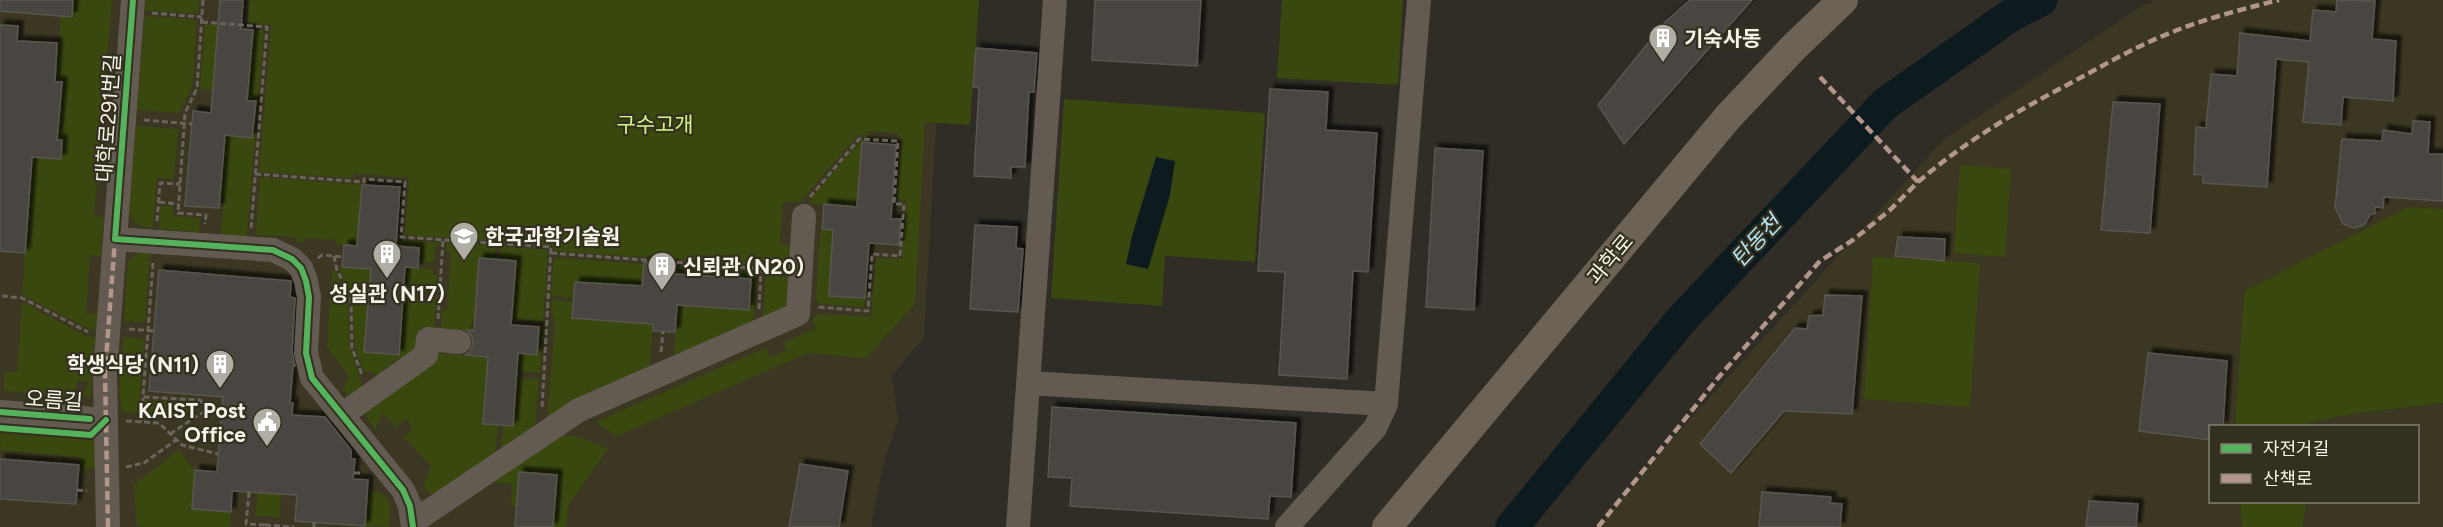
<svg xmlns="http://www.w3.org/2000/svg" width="2443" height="527" font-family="Figtree,'Noto Sans KR',sans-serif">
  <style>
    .built { fill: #3c3722 }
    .green { fill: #39480f }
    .water { fill: #0d1b1f }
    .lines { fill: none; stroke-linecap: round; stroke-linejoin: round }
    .river { stroke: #0d1b1f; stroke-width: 33 }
    .building { fill: #49453f; stroke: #59564f; stroke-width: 1.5; filter: url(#shadow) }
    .path { stroke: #68635b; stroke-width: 3; stroke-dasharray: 6 3; stroke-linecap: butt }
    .minor { stroke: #635b52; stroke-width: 24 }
    .major { stroke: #6c6356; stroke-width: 30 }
    .quiet { stroke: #b2968c; stroke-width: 4.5; stroke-dasharray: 9 4.5; stroke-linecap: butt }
    .cycleway-casing { stroke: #343020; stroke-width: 10 }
    .cycleway { stroke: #56b35d; stroke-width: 6 }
    .labels { text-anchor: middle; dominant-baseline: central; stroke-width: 4.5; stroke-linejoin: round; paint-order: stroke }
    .poi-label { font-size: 21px; font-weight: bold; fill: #f5f2e8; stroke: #343020; text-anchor: start }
    .street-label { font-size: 21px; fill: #f5f2e8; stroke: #343020 }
    .park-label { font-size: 21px; fill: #d0f587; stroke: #343020 }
    .water-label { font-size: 22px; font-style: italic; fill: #b1e3f5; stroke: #343020 }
  </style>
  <defs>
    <filter id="shadow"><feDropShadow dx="5" dy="-5" stdDeviation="1.5" flood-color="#0009"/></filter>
  </defs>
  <rect width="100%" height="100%" fill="#2f2d25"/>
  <!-- built -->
  <path class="built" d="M 0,0 L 622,0 L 923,84 L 936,125 L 924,338 L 892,375 L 898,421 L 883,465 L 871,527 L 0,527 Z
    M 2156,0 L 2443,0 L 2443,209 L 2408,207 L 2244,291 L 2235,426 L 2210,426 L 2210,502 L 2240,502 L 2242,527 L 1599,527 L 1648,466 L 1942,141 L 2141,6 Z
    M 2443,403 L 2443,527 L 2303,527 L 2306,502 L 2418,502 L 2418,426 L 2305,426 L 2305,423 L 2352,414 Z"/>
  <!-- green -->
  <path class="green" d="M 73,0 L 112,0 L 94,216 L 104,217 L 101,256 L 90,255 L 86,313 L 98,314 L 97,330 L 89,329 L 22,295 L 32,153 L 51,154 L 50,159 L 61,159 L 62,140 L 55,140 L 61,82 L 56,82 L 61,16 Z
    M 146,0 L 199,0 L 198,14 L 145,10 Z
    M 249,0 L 979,0 L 970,125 L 925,122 L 915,304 L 866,358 L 808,353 L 617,436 L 595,422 L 766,348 L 770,358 L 786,351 L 783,343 L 816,328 L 812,320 L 818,314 L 871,317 L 876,258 L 902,259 L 906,201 L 896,200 L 901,142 L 897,133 L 869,131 L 868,136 L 858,135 L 800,202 L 783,202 L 780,244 L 791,245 L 790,267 L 554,251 L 554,245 L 405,235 L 409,178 L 353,173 L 353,178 L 259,172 L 271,25 L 248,23 Z
    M 1282,0 L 1403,0 L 1398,85 L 1277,78 Z
    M 145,16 L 197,20 L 192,87 L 179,113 L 137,110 Z
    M 205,24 L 218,25 L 213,90 L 200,89 Z
    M 253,30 L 264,30 L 247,238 L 221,236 L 224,198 L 220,198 L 225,135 L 252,137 L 255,102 L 247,101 Z
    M 1064,99 L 1265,113 L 1255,262 L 1165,256 L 1162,306 L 1051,298 Z
    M 136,126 L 178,129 L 174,179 L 157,178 L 153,228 C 140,227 134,224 129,211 Z
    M 859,142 L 862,142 L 857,207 L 807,203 Z
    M 1960,165 L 2011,169 L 2005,257 L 1954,253 Z
    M 260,177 L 362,185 L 357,246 L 336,245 L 336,240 L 305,238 L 304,242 L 296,242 L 296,237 L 256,235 Z
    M 160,206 L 173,206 L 173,216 L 200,218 L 199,232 L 159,229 Z
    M 2408,207 L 2443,209 L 2443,403 L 2352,414 L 2306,423 L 2305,426 L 2235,426 L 2244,291 Z
    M 820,229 L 833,230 L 829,296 L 865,298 L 864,307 L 819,304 L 816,300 Z
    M 396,239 L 440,243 L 439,246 L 435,247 L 434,263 L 418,262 L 419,248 L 396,246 Z
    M 446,243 L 496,246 L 495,259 L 479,258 L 474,331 L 441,328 L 442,310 L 447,310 L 451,252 L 446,251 Z
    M 500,246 L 548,250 L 543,322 L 511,320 L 515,261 L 499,259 Z
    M 140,252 L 150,253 L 145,322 L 124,321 L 128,262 Z
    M 1873,257 L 1980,263 L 1970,407 L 1864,399 Z
    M 554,258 L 644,264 L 642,286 L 575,282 L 574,298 L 551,296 Z
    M 342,267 L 371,269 L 365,352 L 399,355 L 404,297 L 436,299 L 434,328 L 420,327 L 419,350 L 403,361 L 399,358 L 383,370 L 386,374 L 383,376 L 364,371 L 355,348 L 352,299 L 339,269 Z
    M 405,267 L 433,269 L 433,275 L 438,275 L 436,293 L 404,290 Z
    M 673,267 L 756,273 L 753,325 L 674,355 L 677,305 L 749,310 L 751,280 L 672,274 Z
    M 335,270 L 348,300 L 350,347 L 363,388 L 350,398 L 343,390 L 349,376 L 327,346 L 332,271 Z
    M 766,275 L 789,277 L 786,310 L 762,322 Z
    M 552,300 L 574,302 L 573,318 L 653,324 L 649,370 L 547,420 L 555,325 L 551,309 Z
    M 22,302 L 88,337 L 95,337 L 91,397 L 76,396 L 80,391 L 87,391 L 87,382 L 78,381 L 74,396 L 4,391 L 5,372 L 17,372 Z
    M 539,327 L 543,328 L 540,373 L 517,371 L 518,353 L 537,354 Z
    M 123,337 L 144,339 L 139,414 L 123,412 L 119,393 Z
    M 437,353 L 488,357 L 484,424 L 498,425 L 495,455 L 433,494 L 427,491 L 423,485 L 431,466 L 404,437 L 413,428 L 406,419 L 396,427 L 382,413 L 375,430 L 366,416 L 365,409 Z
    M 516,378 L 539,379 L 535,427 L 501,451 L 503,425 L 513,426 Z
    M 144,400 L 193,403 L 197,407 L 175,417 L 143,414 Z
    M 1,433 L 98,441 L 100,477 L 93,469 L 87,469 L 81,478 L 78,478 L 79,457 L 0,450 Z
    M 562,435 L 579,437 L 608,449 L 569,504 L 566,527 L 553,527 L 557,475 L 519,472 L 516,506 L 511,505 L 512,484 L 492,482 Z
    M 178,450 L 231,512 L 230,527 L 142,527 L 136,525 L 134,485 Z
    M 368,491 C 395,493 390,504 389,527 L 365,526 Z
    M 258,492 L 281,494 L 280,517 L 256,516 Z
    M 2240,502 L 2306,502 L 2303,527 L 2242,527 Z"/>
  <!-- water -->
  <path class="water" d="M 1156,157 L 1175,161 L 1170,195 L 1148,269 L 1126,264 L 1132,236 Z"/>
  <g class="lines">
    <!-- river -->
    <path class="river" d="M 1512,527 L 1682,319 L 1885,104 L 2011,15 L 2041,0"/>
  </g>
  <!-- building -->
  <path class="building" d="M 0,0 L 73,0 L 72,17 L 0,11 Z
    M 220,0 L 243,0 L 241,29 L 253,30 L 247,101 L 256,101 L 252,138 L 225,135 L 219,208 L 185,206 L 193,111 L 211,113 Z
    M 1095,0 L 1201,0 L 1197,66 L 1092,60 Z
    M 1690,0 L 1752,0 L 1624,144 L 1598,105 L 1664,23 Z
    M 2337,0 L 2375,1 L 2372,39 L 2396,41 L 2393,101 L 2343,97 L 2341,125 L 2303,122 L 2309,62 L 2276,59 L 2267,187 L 2203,183 L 2203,174 L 2194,175 L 2196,127 L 2206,128 L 2211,74 L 2237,76 L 2240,33 L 2310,41 L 2313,10 L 2336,12 Z
    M 0,25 L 18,26 L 17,41 L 57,43 L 55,82 L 62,82 L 57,140 L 62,140 L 61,159 L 32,157 L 25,253 L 0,251 Z
    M 976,48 L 1037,53 L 1034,92 L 1029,92 L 1025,167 L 1011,167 L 1011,178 L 974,176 L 979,88 L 973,87 Z
    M 1270,89 L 1328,92 L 1326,130 L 1377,133 L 1368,272 L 1353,271 L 1347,379 L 1279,375 L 1285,272 L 1258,271 Z
    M 2113,102 L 2160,104 L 2150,233 L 2101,230 Z
    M 2413,121 L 2430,122 L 2428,154 L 2443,154 L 2443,201 L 2384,197 L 2383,208 L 2375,207 L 2375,214 L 2371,214 L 2364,225 L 2354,228 L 2343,224 L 2335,207 L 2342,139 L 2382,141 L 2383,130 L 2412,134 Z
    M 862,142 L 896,145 L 891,219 L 901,219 L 899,245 L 869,243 L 865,298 L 829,296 L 833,230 L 822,229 L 824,204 L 857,207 Z
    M 1435,148 L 1483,151 L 1474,310 L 1426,307 Z
    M 362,185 L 400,187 L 396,246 L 419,248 L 418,268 L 405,267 L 399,355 L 364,352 L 371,269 L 342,267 L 344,245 L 357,246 Z
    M 975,225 L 1017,227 L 1016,248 L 1023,249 L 1018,312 L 970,309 Z
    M 1898,237 L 1945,239 L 1944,261 L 1895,256 Z
    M 479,258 L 516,261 L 511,325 L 539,327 L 537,355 L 518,353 L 513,426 L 483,424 L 488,357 L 465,355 L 470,351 L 473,344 L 472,337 L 467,330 L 474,331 Z
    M 644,262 L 673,265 L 674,274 L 751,279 L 749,310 L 677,305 L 675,332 L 653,331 L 653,324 L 572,318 L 575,282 L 642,286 Z
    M 159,270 L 291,281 L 290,297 L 295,298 L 292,352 L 295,366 L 293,366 L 290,403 L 293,403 L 292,415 L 325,417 L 351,450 L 351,459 L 355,459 L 353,479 L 368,480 L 365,526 L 295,521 L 297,495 L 232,491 L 231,512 L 192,509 L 195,470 L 217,472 L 223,397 L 149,391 Z
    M 1825,295 L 1862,296 L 1852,414 L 1784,411 L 1731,473 L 1700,444 L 1795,328 L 1807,329 L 1809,316 L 1823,315 Z
    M 2148,353 L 2227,361 L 2223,426 L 2211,426 L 2211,440 L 2139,431 Z
    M 1052,407 L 1296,423 L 1291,497 L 1270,496 L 1268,519 L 1070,506 L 1072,478 L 1048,477 Z
    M 0,459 L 79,465 L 76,504 L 0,499 Z
    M 800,464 L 848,471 L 839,527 L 789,527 Z
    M 519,472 L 557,475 L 553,527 L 515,527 Z
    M 1762,492 L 1831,497 L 1830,503 L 1842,504 L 1840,527 L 1759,527 Z
    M 2089,501 L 2138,504 L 2136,527 L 2086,527 Z"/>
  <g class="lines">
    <!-- path -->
    <path class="path" d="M 203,0 L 197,88 L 185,113 L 178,213 L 206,215 L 205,224
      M 152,13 L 202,17
      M 202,22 L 267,27 L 251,230
      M 144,120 L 192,124
      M 255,174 L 364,182 L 364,179 L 405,182 L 401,237 L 551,247 L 542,408
      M 810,197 L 859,139 L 898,141 L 894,204 L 904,204 L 900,256 L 872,254 L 868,311 L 818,307
      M 159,202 L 178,204
      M 157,221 L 160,183 L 180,184
      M 551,253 L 779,270
      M 334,256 L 337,270 L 351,299 L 352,348 L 362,375
      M 318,258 L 322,255 L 343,257
      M 153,263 L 143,397 L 200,400 L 208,409 L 222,410
      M 2,296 L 22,298 L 88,332
      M 759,309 L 761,269
      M 438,319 L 443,240
      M 129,329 L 154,331
      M 661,352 L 663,331
      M 126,421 L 159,423 L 182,445 L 218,454
      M 141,422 L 143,397
      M 170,434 L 208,409
      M 126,467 L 144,463 L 176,440
      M 354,473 L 361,473
      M 77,490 L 87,491
      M 249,492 L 246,524 L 265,525 L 265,527
      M 265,525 L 294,527
      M 314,527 L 314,522"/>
    <!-- minor -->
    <path class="minor" d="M 115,239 L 273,250 L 292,259 L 301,268 L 306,281 L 309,297 L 306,353 L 312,378 L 403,490 L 410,506 L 413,527
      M 1028,383 L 1386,404
      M 0,412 L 106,420
      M 342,415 L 426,355 L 428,339 L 459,342
      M 413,522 L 579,410 L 798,314 L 804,216
      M 108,527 L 105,373 L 133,0
      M 1018,527 L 1055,0
      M 1287,527 L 1375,428 L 1386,404 L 1419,0"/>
    <!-- major -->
    <path class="major" d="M 1387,527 L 1728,117 L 1793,48 L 1843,0"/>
    <!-- quiet -->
    <path class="quiet" d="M 1918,182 C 1963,143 2015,112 2067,85 C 2101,67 2134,47 2170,33 C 2204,19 2243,9 2279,0
      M 108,527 L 105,373 L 115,239
      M 1598,527 L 1718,378 L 1820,261 L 1853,240 L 1890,210 L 1918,182 L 1820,77"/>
    <!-- cycleway casing -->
    <g class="cycleway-casing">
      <path id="cycleway" d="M 133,0 L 115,239 L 273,250 L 292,259 L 301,268 L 306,281 L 309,297 L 306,353 L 312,378 L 403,490 L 410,506 L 413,527
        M 0,412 L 90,419
        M 0,428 L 91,435 L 106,420"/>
    </g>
    <!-- cycleway -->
    <use href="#cycleway" class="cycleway"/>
  </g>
  <!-- icons -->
  <defs>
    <g id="building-pin" transform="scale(1.5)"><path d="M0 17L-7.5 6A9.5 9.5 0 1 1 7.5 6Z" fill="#b0ada4" stroke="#343020"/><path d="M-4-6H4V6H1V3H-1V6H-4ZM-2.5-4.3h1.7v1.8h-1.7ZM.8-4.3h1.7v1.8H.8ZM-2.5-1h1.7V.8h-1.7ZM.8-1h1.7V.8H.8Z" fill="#fff"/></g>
    <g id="university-pin" transform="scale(1.5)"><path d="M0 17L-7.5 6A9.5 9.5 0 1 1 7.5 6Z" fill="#b0ada4" stroke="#343020"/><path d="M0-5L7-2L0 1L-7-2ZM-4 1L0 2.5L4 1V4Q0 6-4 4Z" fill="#fff"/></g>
    <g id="civic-pin" transform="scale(1.5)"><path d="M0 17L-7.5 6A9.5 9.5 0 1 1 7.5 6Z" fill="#b0ada4" stroke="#343020"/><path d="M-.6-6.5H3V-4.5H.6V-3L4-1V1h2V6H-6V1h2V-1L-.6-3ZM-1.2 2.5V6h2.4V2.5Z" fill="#fff"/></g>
  </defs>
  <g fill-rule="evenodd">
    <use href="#building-pin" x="1663" y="38"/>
    <use href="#university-pin" x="464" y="236"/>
    <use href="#building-pin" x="387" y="254"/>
    <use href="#building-pin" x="662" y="266"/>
    <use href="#building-pin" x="220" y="364"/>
    <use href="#civic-pin" x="267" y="422"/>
  </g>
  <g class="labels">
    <!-- poi labels -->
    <g class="poi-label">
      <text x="1684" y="38">기숙사동</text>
      <text x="485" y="236">한국과학기술원</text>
      <text x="683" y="266">신뢰관 (N20)</text>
      <text x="387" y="293" text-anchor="middle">성실관 (N17)</text>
      <text x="199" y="364" text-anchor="end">학생식당 (N11)</text>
      <text x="246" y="410" text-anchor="end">KAIST Post<tspan x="246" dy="24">Office</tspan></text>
    </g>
    <!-- street labels -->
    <g class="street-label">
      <text transform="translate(108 118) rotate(-86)">대학로291번길</text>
      <text transform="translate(1610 259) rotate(-50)">과학로</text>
      <text transform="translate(54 400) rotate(4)">오름길</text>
    </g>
    <!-- park labels -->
    <g class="park-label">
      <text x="655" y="124">구수고개</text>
    </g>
    <!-- water labels -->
    <g class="water-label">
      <text transform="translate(1756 241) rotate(-47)">탄동천</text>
    </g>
  </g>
  <!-- legend -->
  <rect x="2209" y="425" width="210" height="78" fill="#343020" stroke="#817e70" stroke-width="1.5"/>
  <rect x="2221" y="444" width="30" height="9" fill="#56b35d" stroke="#817e70" stroke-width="1.5"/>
  <text x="2263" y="455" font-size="18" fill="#f5f2e8">자전거길</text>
  <rect x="2221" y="474" width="30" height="9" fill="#b2968c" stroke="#817e70" stroke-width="1.5"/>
  <text x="2263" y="485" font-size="18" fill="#f5f2e8">산책로</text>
</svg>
